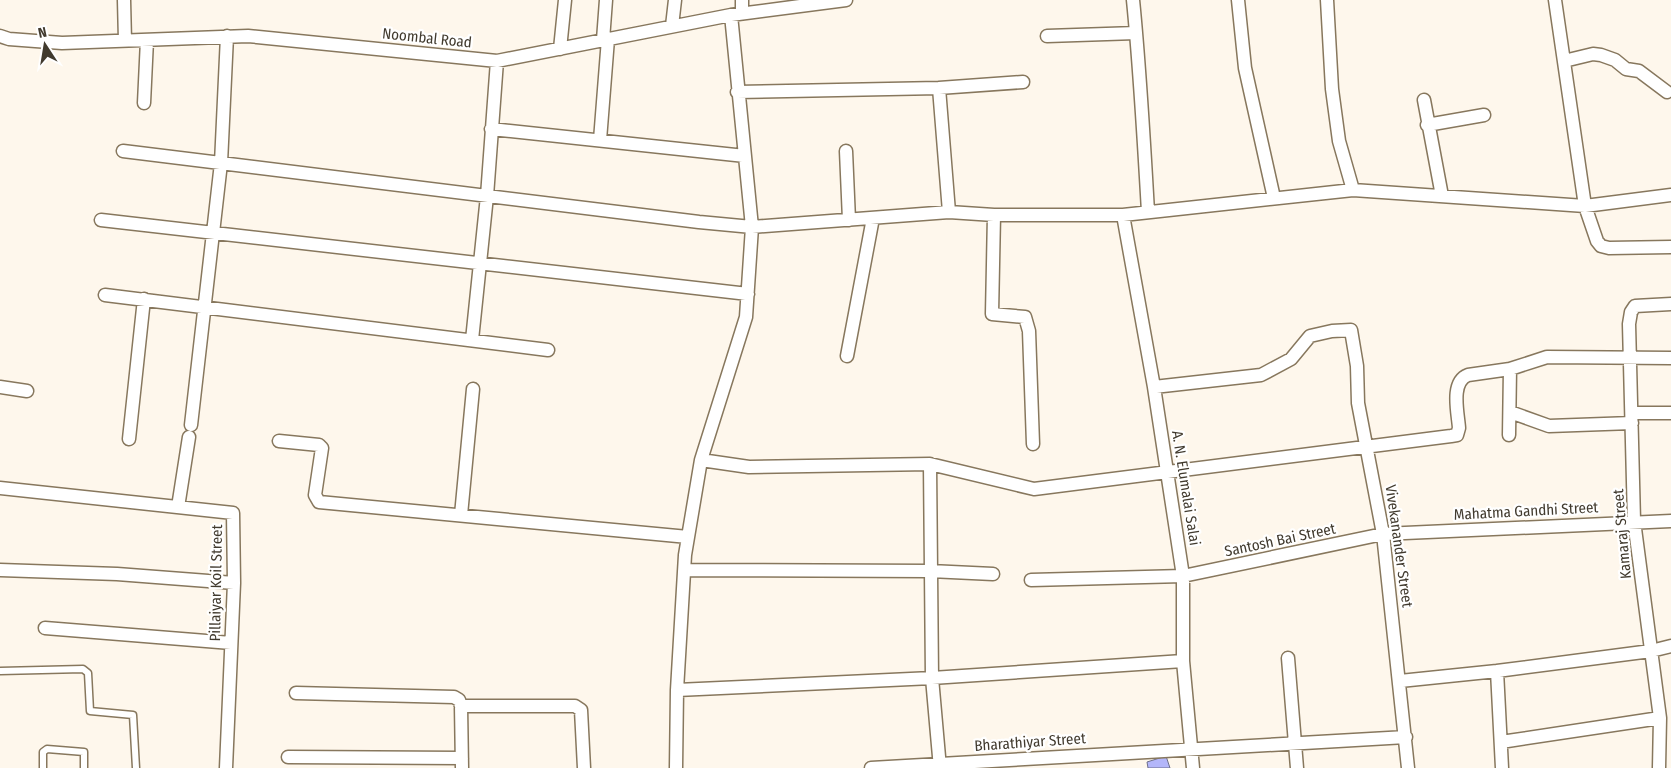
<svg xmlns="http://www.w3.org/2000/svg" width="1671" height="768" font-family="'Fira Sans Condensed',sans-serif">
  <style>
    .building { fill: #b3b6fa; stroke: #6d6f8a }
    .lines { fill: none; stroke-linecap: round; stroke-linejoin: round }
    .lane-casing { stroke: #87775d; stroke-width: 9 }
    .street-casing { stroke: #87775d; stroke-width: 15 }
    .lane { stroke: #fff; stroke-width: 6 }
    .street { stroke: #fff; stroke-width: 12 }
    .labels { text-anchor: middle; dominant-baseline: central; stroke-width: 4.5; stroke-linejoin: round; paint-order: stroke }
    .street-label { font-size: 15px; fill: #413a2e; stroke: #fff }
  </style>
  <rect width="100%" height="100%" fill="#fef7ec"/>
  <!-- building -->
  <path class="building" d="M 1166,756 L 1170,768 L 1148,768 L 1147,762 Z"/>
  <g class="lines">
    <!-- lane casing -->
    <g class="lane-casing">
      <path id="lane" d="M 0,671 L 83,669 L 88,673 L 90,711 L 133,715 L 136,768
        M 43,768 L 43,752 L 47,749 L 84,752 L 84,768"/>
    </g>
    <!-- street casing -->
    <g class="street-casing">
      <path id="street" d="M 124,0 L 125,41
        M 1133,0 C 1140,70 1144,141 1148,212
        M 1238,0 L 1245,68 L 1274,198
        M 1327,0 L 1332,89 L 1339,141 L 1353,190
        M 1555,0 L 1585,206 L 1597,241 L 1601,246 L 1609,248 L 1671,247
        M 742,13 L 742,0
        M 672,26 L 675,0
        M 0,36 L 9,39 L 62,43 L 248,36 L 497,61 L 731,15 L 846,0
        M 1047,36 L 1136,33
        M 603,40 L 606,0
        M 560,49 L 565,0
        M 1564,61 L 1593,54 L 1601,55 L 1615,60 L 1626,69 L 1639,71 L 1667,92
        M 939,88 L 949,212
        M 737,92 L 939,88 L 1023,82
        M 1424,100 L 1442,196
        M 144,103 L 147,40
        M 1427,125 L 1484,115
        M 491,129 L 745,156
        M 600,140 L 608,39
        M 123,151 L 699,222 L 752,227 L 949,212 L 994,215 L 1123,215 L 1353,190 L 1585,206 L 1671,195
        M 846,151 L 849,220
        M 994,215 L 992,314 L 1025,317 L 1029,331 L 1033,444
        M 1123,215 L 1154,387 L 1183,576 L 1183,661 L 1193,768
        M 101,220 L 748,294
        M 105,295 L 548,350
        M 472,340 L 487,196 L 497,61
        M 847,356 L 873,218
        M 0,387 L 27,391
        M 1154,387 L 1261,375 L 1291,359 L 1310,336 L 1332,331 L 1351,330 L 1357,366 L 1358,403 L 1383,534 L 1408,768
        M 1510,412 L 1549,426 L 1632,423
        M 1632,413 L 1671,413
        M 191,425 L 221,163 L 227,36
        M 1509,435 L 1510,369
        M 129,439 L 144,299
        M 279,441 L 319,445 L 322,448 L 315,495 L 319,502 L 688,537
        M 701,460 L 749,467 L 930,464 L 1034,489 L 1451,436 L 1457,435 L 1459,428 C 1458,413 1450,382 1468,375 L 1510,369 L 1547,357 L 1671,358
        M 930,464 L 932,678 L 940,768
        M 0,488 L 233,513 L 234,583 L 226,768
        M 178,507 L 189,437
        M 461,515 L 473,389
        M 0,570 L 117,574 L 234,583
        M 684,570 L 930,571 L 993,574
        M 1031,580 L 1183,576 L 1383,534 L 1671,521
        M 45,628 L 231,643
        M 1288,658 L 1297,768
        M 1497,671 L 1651,651 L 1671,646
        M 1400,681 L 1497,671 L 1502,768
        M 677,690 L 932,678 L 1183,661
        M 296,693 L 454,697 L 459,700 L 461,706 L 462,768
        M 461,706 L 575,706 L 581,710 L 584,768
        M 1501,742 L 1660,718
        M 288,757 L 462,758
        M 676,768 L 677,690 L 685,555 L 701,460 L 746,317 L 752,227 L 731,15
        M 871,768 L 1406,737
        M 1659,768 L 1660,718 L 1634,521 L 1629,324 L 1631,312 L 1635,306 L 1671,304"/>
    </g>
    <!-- lane -->
    <use href="#lane" class="lane"/>
    <!-- street -->
    <use href="#street" class="street"/>
  </g>
  <g class="labels">
    <!-- street labels -->
    <g class="street-label">
      <text transform="translate(427 38) rotate(6)">Noombal Road</text>
      <text transform="translate(1186 488) rotate(81)">A. N. Elumalai Salai</text>
      <text transform="translate(1526 511) rotate(-3)">Mahatma Gandhi Street</text>
      <text transform="translate(1622 534) rotate(-95)">Kamaraj Street</text>
      <text transform="translate(1280 540) rotate(-12)">Santosh Bai Street</text>
      <text transform="translate(1399 546) rotate(82)">Vivekanander Street</text>
      <text transform="translate(216 583) rotate(-89)">Pillaiyar Koil Street</text>
      <text transform="translate(1030 742) rotate(-4)">Bharathiyar Street</text>
    </g>
  </g>
  <!-- north arrow -->
  <g transform="translate(45 45) rotate(348)" stroke="#ffffff" stroke-width="4" paint-order="stroke">
  <path d="M0-4L9 19L0 12L-9 19Z" fill="#413a2e"/>
  <text y="-8" font-size="14" font-weight="bold" text-anchor="middle" fill="#413a2e">N</text>
  </g>
</svg>
